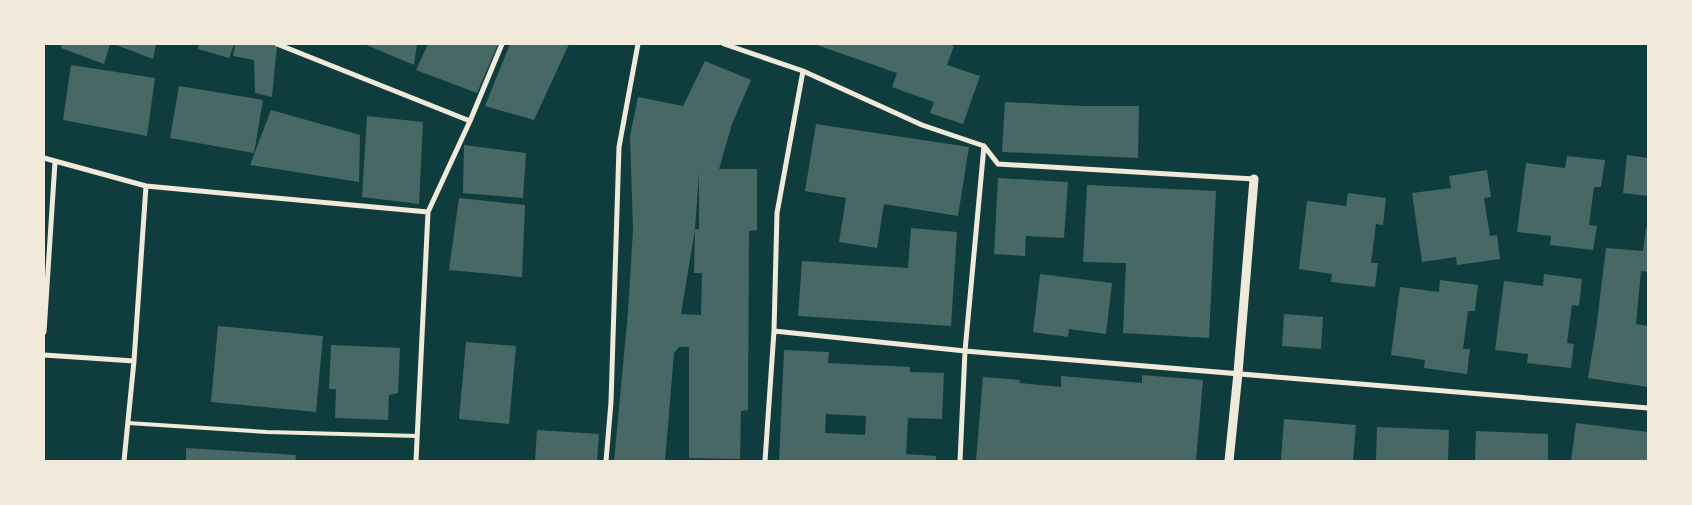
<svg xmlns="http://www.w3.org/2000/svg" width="1692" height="505" font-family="'Fira Sans',sans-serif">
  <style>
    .building { fill: #486865; fill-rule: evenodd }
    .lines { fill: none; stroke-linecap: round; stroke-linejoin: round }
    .service { stroke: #f1e9da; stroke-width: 4 }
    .minor { stroke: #f1e9da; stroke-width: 5 }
    .tertiary { stroke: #f1e9da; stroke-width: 9 }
  </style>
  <rect width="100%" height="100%" fill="#0f3d3e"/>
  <!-- building -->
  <path class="building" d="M 62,44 L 110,44 L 104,64 L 61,48 Z
    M 114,44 L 156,44 L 153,59 Z
    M 199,44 L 234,44 L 229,58 L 198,49 Z
    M 235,44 L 273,44 L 277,45 L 272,97 L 255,93 L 254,60 L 233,56 Z
    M 364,44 L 417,44 L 414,65 Z
    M 428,44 L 498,44 L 477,93 L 416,70 Z
    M 510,44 L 569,44 L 534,120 L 485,106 Z
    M 814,44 L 947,44 L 954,46 L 947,65 L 980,76 L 963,124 L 930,113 L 934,102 L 892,87 L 897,73 Z
    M 705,61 L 751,80 L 732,124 L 719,169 L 757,169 L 757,230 L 749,231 L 748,410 L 741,411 L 740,459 L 689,458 L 689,347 L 679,347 L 674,353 L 665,461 L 614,461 L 628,312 L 633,230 L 630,136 L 638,97 L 683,106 ZM 699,173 L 699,229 L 695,229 ZM 695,229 L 694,273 L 702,273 L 701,315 L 681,314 Z
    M 71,65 L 155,78 L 147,136 L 63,120 Z
    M 179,86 L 263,100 L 254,153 L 170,138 Z
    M 1005,102 L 1081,106 L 1139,106 L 1138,158 L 1002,152 Z
    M 271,110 L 360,135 L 359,182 L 250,165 Z
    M 367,116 L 423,122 L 419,204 L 362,197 Z
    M 816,124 L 969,147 L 958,216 L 884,204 L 877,248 L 839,242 L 846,198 L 805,191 Z
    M 464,145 L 526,153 L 523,198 L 463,193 Z
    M 1627,155 L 1648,158 L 1648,196 L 1623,193 Z
    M 1567,156 L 1605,160 L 1601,187 L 1594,187 L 1589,225 L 1597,226 L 1593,250 L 1550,245 L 1551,236 L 1517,232 L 1526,163 L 1565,168 Z
    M 1487,170 L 1491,197 L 1484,198 L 1490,236 L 1497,235 L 1500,259 L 1457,265 L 1456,257 L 1422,262 L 1412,193 L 1451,188 L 1449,176 Z
    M 998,178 L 1068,182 L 1064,238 L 1026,236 L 1025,256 L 994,254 Z
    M 1087,185 L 1216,191 L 1209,338 L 1123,333 L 1126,263 L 1083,262 Z
    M 1348,193 L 1386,198 L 1383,225 L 1376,224 L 1371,263 L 1378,263 L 1375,287 L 1331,282 L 1332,274 L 1299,269 L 1307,201 L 1346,206 Z
    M 459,198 L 525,205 L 522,277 L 449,270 Z
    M 911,228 L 957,232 L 951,326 L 798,316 L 802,261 L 908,268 Z
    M 1646,228 L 1648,229 L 1648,272 L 1641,271 L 1636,324 L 1648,326 L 1648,387 L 1588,378 L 1596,330 L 1606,248 L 1643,251 Z
    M 1040,274 L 1112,283 L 1106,334 L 1069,329 L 1068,337 L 1033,332 Z
    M 1544,274 L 1582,279 L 1579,306 L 1572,305 L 1567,343 L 1574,344 L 1571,368 L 1527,363 L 1528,354 L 1495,350 L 1504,281 L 1543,286 Z
    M 1440,280 L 1478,285 L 1475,311 L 1468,311 L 1463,349 L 1470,349 L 1467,374 L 1424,368 L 1425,360 L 1391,355 L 1400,287 L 1439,292 Z
    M 1284,314 L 1323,317 L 1321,349 L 1282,346 Z
    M 218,326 L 323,336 L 316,412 L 211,402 Z
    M 466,342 L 516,346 L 509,424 L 459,419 Z
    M 331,345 L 400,348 L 398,393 L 389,395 L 388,420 L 335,418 L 336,389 L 329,389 Z
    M 784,350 L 829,352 L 828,363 L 910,367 L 910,372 L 944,373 L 942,419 L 908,418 L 906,454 L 936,456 L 936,461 L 779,461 ZM 826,414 L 866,416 L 865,435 L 825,433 Z
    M 1142,375 L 1203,380 L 1196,461 L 976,461 L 983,377 L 1020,380 L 1019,383 L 1061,387 L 1061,376 L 1142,383 Z
    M 1284,419 L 1356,425 L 1353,461 L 1281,461 Z
    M 1576,423 L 1648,432 L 1648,461 L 1571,461 Z
    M 1377,427 L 1449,430 L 1448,461 L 1376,461 Z
    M 537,430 L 599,434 L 597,461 L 535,461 Z
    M 1476,431 L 1548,434 L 1548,461 L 1475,461 Z
    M 186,448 L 296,455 L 295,461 L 186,461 Z"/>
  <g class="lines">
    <!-- service -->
    <path class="service" d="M 128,423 L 267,432 L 417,436"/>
    <!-- minor -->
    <path class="minor" d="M 277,44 L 470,121
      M 724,44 L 803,71 L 922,125 L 984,146 L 965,351 L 960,461
      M 984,146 L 998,164 L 1254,179
      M 44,158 L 146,186 L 428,212
      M 774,331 L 965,351 L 1648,408
      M 44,332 L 55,162
      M 44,355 L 134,361
      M 124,461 L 134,361 L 146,186
      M 416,461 L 428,212 L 470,121 L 502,44
      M 606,461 L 611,402 L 619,147 L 638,44
      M 765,461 L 774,331 L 777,213 L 803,71"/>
    <!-- tertiary -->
    <path class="tertiary" d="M 1229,461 L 1238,373 L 1254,179"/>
  </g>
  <!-- border -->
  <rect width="1692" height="505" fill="none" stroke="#f1e9da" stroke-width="90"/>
</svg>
